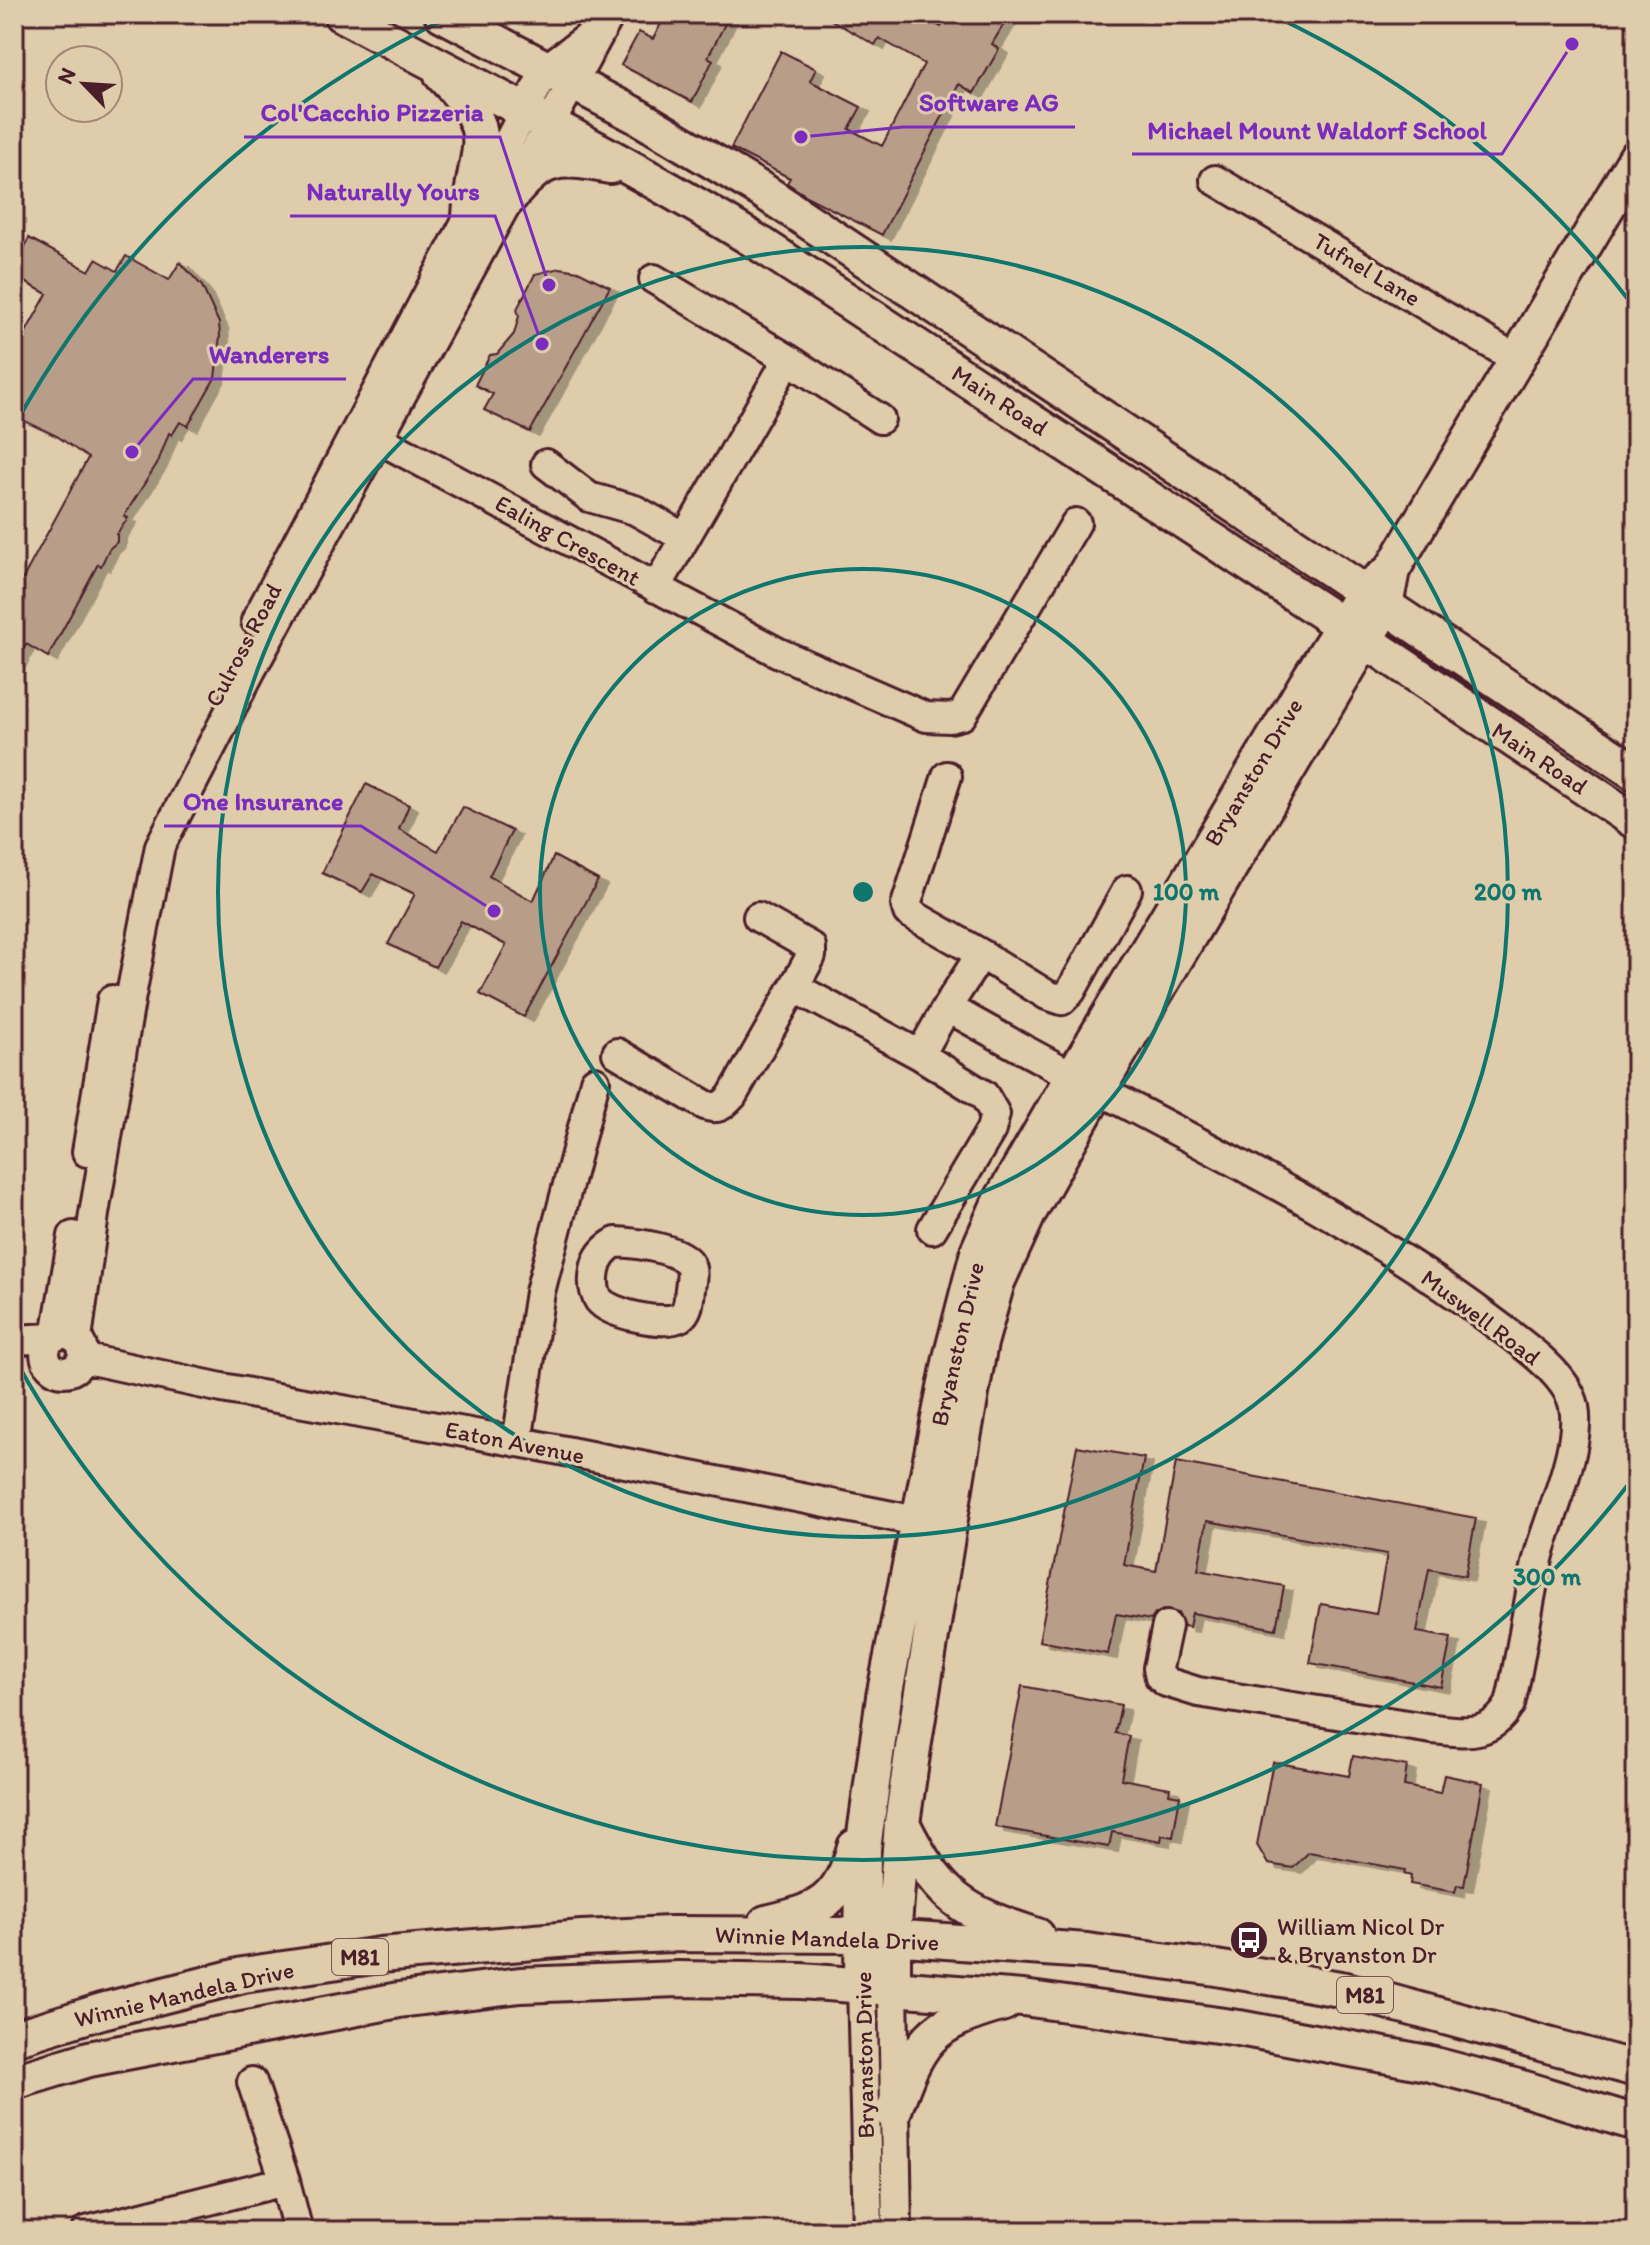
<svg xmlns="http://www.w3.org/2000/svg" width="1650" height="2245" font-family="Itim,sans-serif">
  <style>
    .building { fill: #b89e89; stroke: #4a1f2b; stroke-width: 2; filter: url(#shadow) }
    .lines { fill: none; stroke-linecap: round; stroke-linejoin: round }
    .minor-casing { stroke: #4a1f2b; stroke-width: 34 }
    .major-casing { stroke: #4a1f2b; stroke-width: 40 }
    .minor { stroke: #dfccaa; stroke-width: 28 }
    .major { stroke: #dfccaa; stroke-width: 34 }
    .ring { fill: none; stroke: #0f766e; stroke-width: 4 }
    .labels { text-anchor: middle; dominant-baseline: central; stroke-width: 6; stroke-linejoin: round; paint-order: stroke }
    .shield { fill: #dfccaa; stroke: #775351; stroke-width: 2 }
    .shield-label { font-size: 22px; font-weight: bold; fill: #4a1f2b }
    .street-label { font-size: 24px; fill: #4a1f2b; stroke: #dfccaa }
    .poi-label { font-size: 24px; fill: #4a1f2b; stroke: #dfccaa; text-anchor: start }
    .centre { fill: #0f766e; stroke: #dfccaa; stroke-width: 4 }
    .ring-label { font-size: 24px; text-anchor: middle; font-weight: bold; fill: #0f766e; stroke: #dfccaa; stroke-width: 6; stroke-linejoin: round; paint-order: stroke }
    .leader { fill: none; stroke: #7b2cbf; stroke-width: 3 }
    .callout-dot { fill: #7b2cbf; stroke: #dfccaa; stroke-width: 3 }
    .callout-label { font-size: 26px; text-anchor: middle; font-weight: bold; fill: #7b2cbf; stroke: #dfccaa; stroke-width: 6; stroke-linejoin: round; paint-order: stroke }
  </style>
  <defs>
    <filter id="shadow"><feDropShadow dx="9" dy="5" stdDeviation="0" flood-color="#0004"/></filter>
  </defs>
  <rect width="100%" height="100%" fill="#dfccaa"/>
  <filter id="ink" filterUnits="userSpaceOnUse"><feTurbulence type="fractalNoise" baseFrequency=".0125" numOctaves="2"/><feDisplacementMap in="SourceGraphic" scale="16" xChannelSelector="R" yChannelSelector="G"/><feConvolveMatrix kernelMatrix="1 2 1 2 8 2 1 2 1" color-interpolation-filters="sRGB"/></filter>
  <g filter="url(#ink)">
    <!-- building -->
    <path class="building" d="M 666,14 L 730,14 L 708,57 L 713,60 L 692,102 L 621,65 L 639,32 L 653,39 Z
      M 821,14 L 918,14 L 941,27 L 949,14 L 1010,14 L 992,44 L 999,49 L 974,93 L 959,84 L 882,235 L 810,198 L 787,183 L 790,178 L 731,148 L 781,51 L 816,69 L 810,81 L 861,107 L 849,129 L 882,146 L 924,64 L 879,38 L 875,45 Z
      M 29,238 L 89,271 L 96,259 L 117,271 L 126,256 L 169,280 L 180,262 L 202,286 L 219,323 L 220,336 L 215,378 L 208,390 L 188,426 L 180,422 L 172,435 L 169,433 L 158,462 L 124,516 L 128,518 L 117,534 L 117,542 L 109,549 L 101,566 L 98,564 L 48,657 L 26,644 L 14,666 L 14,576 L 22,580 L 88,458 L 57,436 L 14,416 L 14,334 L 22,339 L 47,294 L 14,276 L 14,269 Z
      M 560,268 L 578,271 L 610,287 L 530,432 L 484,410 L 493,394 L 475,385 L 490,355 L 497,354 L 514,334 L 519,316 L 517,309 L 535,274 Z
      M 366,784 L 409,805 L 399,829 L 438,851 L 463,807 L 512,831 L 489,876 L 533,901 L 554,856 L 598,880 L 524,1017 L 480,994 L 506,945 L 461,921 L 435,967 L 388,944 L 415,894 L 373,874 L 362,892 L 322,873 Z
      M 1077,1446 L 1144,1458 L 1124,1565 L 1156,1571 L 1176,1462 L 1476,1518 L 1465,1576 L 1429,1569 L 1417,1632 L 1451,1638 L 1441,1687 L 1310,1663 L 1321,1604 L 1376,1614 L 1387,1554 L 1207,1521 L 1198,1570 L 1284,1586 L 1276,1629 L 1192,1613 L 1189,1627 L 1184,1626 L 1178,1613 L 1163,1610 L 1155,1614 L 1151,1620 L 1116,1614 L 1108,1654 L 1039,1641 Z
      M 1022,1686 L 1121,1705 L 1115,1733 L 1129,1736 L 1121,1779 L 1170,1788 L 1169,1794 L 1180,1796 L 1173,1837 L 1162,1835 L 1161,1841 L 1112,1832 L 1109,1847 L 995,1827 Z
      M 1353,1756 L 1407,1766 L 1404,1786 L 1440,1793 L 1444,1775 L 1483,1783 L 1464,1886 L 1457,1885 L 1455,1892 L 1410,1884 L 1411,1876 L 1404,1874 L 1405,1870 L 1309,1852 L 1293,1868 L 1268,1864 L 1257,1845 L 1273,1762 L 1349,1776 Z"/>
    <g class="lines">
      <!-- minor casing -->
      <g class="minor-casing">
        <path id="minor" d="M 1215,180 L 1518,360
          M 654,279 L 788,359 L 880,419
          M 362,430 L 777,652 L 926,717 L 950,718 L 962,715 L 1076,523
          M 546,464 L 589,497 L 635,510 L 685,538
          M 656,588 L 788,359
          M 256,621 L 547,68 L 597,31
          M 758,917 L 811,947 L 811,956 L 794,987
          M 981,954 L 1047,995 L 1062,1000 L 1071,991 L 1127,890
          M 947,1007 L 981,954 L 913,915 L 908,912 L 906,905 L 947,776
          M 617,1053 L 705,1105 C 717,1110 723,1106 732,1096 L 794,987 L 920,1055 L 947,1007 C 1127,1111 1321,1194 1488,1318 C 1513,1337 1558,1367 1571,1397 C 1588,1434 1549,1516 1539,1555 C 1527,1604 1522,1655 1510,1704 C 1491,1738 1466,1732 1432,1729 L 1198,1692 L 1166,1682 L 1160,1677 L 1158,1668 L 1167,1626
          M 920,1055 L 984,1095 L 995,1114 L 991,1130 L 932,1229
          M 87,1152 L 112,1000
          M 616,1242 C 634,1243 681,1248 690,1265 C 693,1272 691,1282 690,1289 C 689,1298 689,1311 680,1317 C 664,1326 610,1314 599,1300 C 593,1291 593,1280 595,1270 C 597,1257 605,1248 616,1242 Z
          M45 1353a19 19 0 1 1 38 0a19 19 0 1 1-38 0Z
          M 56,1336 L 73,1236
          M 77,1339 L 94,1214 L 131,995 L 160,846 L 251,670 L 610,14
          M 14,1340 L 52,1338
          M 82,1358 L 222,1388 L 535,1445 L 937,1525
          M 517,1442 L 540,1292 L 595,1081
          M 862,1984 L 868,2231
          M 893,1987 L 897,2231
          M 252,2082 L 285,2181 L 298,2231
          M 86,2231 L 285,2181"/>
      </g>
      <!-- major casing -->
      <g class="major-casing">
        <path id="major" d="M 341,14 C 482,90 626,160 762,245 L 1365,640 L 1636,822
          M 442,14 L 635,115 L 763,191 L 1636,773
          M 442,75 C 503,138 474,143 470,216
          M 507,200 C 543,156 556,156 610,166
          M 902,1823 C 939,1897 959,1911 1037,1936
          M 766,1923 C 819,1911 840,1902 855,1847
          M 862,1984 L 863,1849 L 884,1697 L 951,1358 L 979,1249 L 998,1206 L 1073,1076 L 1311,676 L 1364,592 L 1392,570
          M 893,1987 L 893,1938 L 902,1823 L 913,1748 L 963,1438 L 980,1343 L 997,1282 L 1029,1212 L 1098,1089 L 1385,606 L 1392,570 L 1636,158
          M 14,2038 L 102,2011 L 243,1975 L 380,1955 L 582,1938 L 671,1934 L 861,1935 L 1087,1951 L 1216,1968 L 1346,1990 L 1636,2069
          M 14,2082 L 89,2059 L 399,2000 L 520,1985 L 678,1979 L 801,1981 L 1023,1998 L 1239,2028 L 1427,2063 L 1518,2087 L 1636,2123
          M 893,2113 C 919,2041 927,2024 1004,2003"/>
      </g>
      <!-- minor -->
      <use href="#minor" class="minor"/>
      <!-- major -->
      <use href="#major" class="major"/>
    </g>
  </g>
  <!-- distance rings -->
  <g class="ring">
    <circle cx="863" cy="892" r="323"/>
    <circle cx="863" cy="892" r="645"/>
    <path d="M1631 1481A968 968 0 0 1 16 1361M16 423A968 968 0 0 1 454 15M1272 15A968 968 0 0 1 1631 303"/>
  </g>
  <!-- icons -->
  <defs>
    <g id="bus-disc" transform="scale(2)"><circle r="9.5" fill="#4a1f2b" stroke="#dfccaa"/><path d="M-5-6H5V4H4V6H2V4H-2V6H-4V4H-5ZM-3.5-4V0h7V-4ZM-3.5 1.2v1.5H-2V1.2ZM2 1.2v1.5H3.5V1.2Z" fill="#fff"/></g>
  </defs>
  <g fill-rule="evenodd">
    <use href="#bus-disc" x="1249" y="1940"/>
  </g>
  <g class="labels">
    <!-- shield labels -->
    <g class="shield">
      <rect x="332" y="1939" width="56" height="36" rx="6"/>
      <rect x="1337" y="1977" width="56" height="36" rx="6"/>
    </g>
    <g class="shield-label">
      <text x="360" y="1957">M81</text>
      <text x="1365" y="1995">M81</text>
    </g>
    <!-- street labels -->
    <g class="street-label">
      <text transform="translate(1367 269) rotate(31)">Tufnel Lane</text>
      <text transform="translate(1000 400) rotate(33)">Main Road</text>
      <text transform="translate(568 540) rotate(29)">Ealing Crescent</text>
      <text transform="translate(243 645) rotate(-62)">Culross Road</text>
      <text transform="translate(1540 758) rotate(34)">Main Road</text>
      <text transform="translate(1253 772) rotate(-59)">Bryanston Drive</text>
      <text transform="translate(1481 1317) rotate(37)">Muswell Road</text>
      <text transform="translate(957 1344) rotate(-77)">Bryanston Drive</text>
      <text transform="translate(515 1442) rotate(11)">Eaton Avenue</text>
      <text transform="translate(827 1938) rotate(2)">Winnie Mandela Drive</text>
      <text transform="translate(184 1994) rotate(-13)">Winnie Mandela Drive</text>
      <text transform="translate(864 2055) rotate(-91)">Bryanston Drive</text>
    </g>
    <!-- poi labels -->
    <g class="poi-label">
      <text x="1277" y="1926">William Nicol Dr<tspan x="1277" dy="28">&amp; Bryanston Dr</tspan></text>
    </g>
  </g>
  <circle cx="863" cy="892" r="12" class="centre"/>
  <g class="ring-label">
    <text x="1186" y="900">100 m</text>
    <text x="1508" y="900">200 m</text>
    <text x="1547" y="1585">300 m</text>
  </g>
  <!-- callouts -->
  <path class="leader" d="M801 137L903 127H1075M549 285L500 137H244M1572 44L1502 154H1132M542 344L495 216H290M132 452L193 379H346M494 911L361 826H164"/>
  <g class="callout-dot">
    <circle cx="801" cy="137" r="8"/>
    <circle cx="549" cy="285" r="8"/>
    <circle cx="1572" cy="44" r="8"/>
    <circle cx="542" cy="344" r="8"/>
    <circle cx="132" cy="452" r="8"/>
    <circle cx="494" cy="911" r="8"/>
  </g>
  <g class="callout-label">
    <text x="989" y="111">Software AG</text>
    <text x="372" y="121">Col'Cacchio Pizzeria</text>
    <text x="1317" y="139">Michael Mount Waldorf School</text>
    <text x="393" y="200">Naturally Yours</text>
    <text x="269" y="363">Wanderers</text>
    <text x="263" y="810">One Insurance</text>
  </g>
  <!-- margin -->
  <rect width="1650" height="2245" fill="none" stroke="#dfccaa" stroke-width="48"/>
  <rect x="24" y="24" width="1602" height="2197" fill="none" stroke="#4a1f2b" stroke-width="3" filter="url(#ink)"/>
  <!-- north arrow -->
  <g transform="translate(84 84) rotate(295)"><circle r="38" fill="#dfccaa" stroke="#a38777" stroke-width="2"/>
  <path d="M0-6L14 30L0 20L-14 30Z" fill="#4a1f2b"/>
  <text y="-12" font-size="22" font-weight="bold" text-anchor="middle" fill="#4a1f2b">N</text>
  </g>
</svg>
